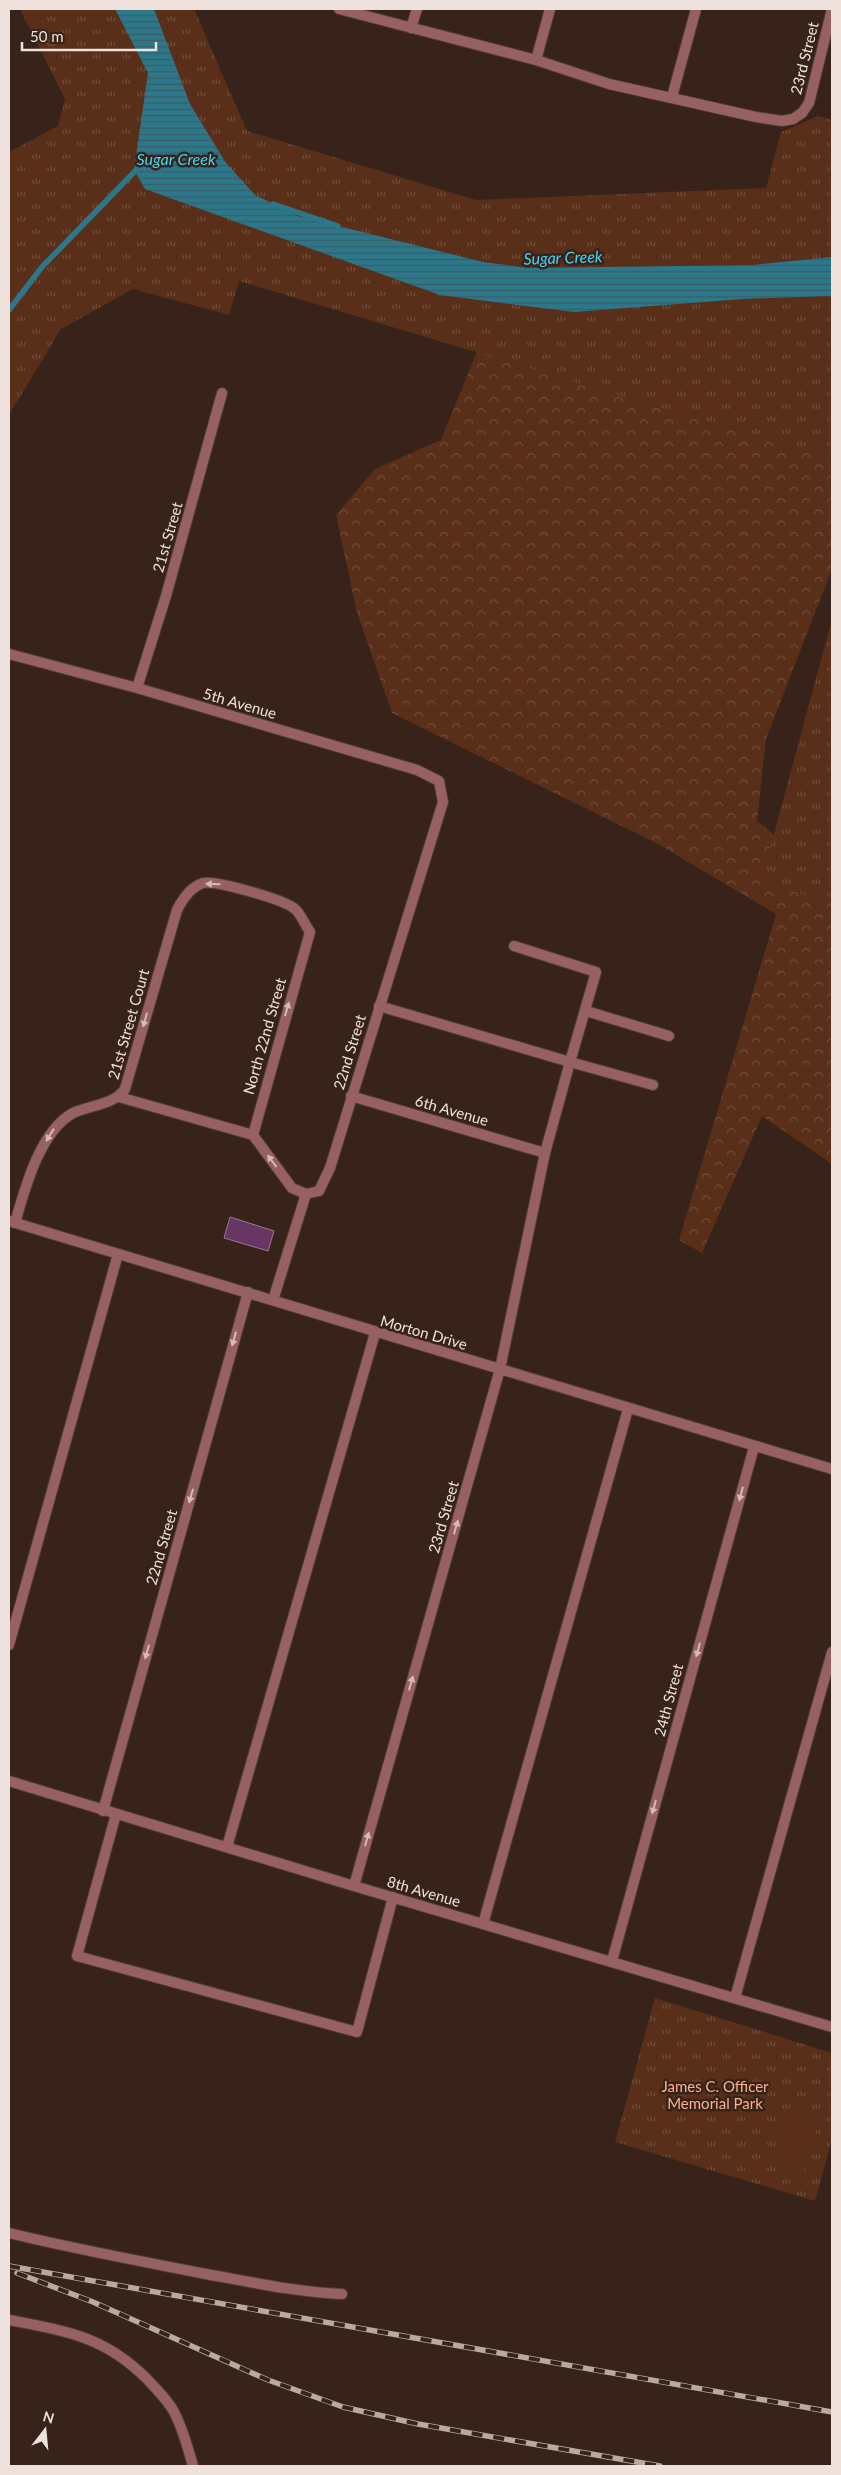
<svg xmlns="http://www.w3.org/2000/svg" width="841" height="2475" font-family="Lato,sans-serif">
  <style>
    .forest { fill: url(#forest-crowns) }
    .park { fill: url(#park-tufts) }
    .pitch { fill: #592f19 }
    .water { fill: url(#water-rules) }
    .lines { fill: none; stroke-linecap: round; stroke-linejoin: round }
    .stream { stroke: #2c7789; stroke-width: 5.5 }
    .building { fill: #683564; stroke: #927d8f }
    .service-casing { stroke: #513e34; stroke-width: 12 }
    .minor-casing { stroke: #513e34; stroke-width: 12 }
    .tertiary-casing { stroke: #513e34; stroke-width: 12 }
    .service { stroke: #976161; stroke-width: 10 }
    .minor { stroke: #976161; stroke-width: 10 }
    .tertiary { stroke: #976161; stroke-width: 10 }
    .rail-casing { stroke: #b9a9a2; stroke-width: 5.5 }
    .rail { stroke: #372319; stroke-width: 4; stroke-dasharray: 11; stroke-linecap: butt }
    .oneway { fill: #d5bbb6 }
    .labels { text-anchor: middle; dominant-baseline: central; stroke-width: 5; stroke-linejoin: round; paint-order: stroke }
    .street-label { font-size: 15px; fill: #efe1db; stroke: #372319 }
    .park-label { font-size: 15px; fill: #fcb08b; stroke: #372319 }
    .water-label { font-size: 16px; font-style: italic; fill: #44d5f6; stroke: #372319 }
  </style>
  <defs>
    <pattern id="forest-crowns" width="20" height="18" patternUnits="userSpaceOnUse" patternTransform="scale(1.25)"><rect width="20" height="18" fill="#592f19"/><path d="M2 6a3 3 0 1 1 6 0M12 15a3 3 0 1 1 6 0" fill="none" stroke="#714d3a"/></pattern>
    <pattern id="park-tufts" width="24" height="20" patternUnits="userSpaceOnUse" patternTransform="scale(1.25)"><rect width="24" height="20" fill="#592f19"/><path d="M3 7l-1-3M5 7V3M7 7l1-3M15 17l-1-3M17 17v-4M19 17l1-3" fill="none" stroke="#714d3a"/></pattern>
    <pattern id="water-rules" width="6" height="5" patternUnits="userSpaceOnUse" patternTransform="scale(1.25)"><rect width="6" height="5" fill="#2c7789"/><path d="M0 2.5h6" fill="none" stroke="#3a5e66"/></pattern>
  </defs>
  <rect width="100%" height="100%" fill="#372319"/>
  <!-- forest -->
  <path class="forest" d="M 480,344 L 832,409 L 832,569 L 766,739 L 757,821 L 815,867 L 832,873 L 832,1164 L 762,1116 L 702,1253 L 679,1240 L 776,914 L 658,844 L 392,713 L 357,613 L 336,515 L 375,469 L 441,440 Z"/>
  <!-- park -->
  <path class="park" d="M 20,9 L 194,9 L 247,131 L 476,200 L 766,188 L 781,132 L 818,116 L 832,120 L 832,459 L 239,281 L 229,315 L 133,289 L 61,329 L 9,415 L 9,152 L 58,126 L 65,99 Z
    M 832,619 L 832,903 L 761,882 Z
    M 655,1998 L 832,2053 L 832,2139 L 815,2201 L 615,2142 Z"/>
  <!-- pitch -->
  <path class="pitch" d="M 789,2109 L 820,2119 L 803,2173 L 772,2163 Z"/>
  <!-- water -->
  <path class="water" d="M 115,9 L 154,9 L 190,104 L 226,163 L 255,195 L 298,216 L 483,262 L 528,268 L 753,265 L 832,257 L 832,296 L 743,299 L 574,312 L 440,295 L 145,189 L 134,170 L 148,73 Z"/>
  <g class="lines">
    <!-- stream -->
    <path class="stream" d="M 273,204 L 338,226
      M 9,310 L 42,267 L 140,166"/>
  </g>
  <!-- building -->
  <path class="building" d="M 230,1217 L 274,1231 L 268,1251 L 224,1238 Z"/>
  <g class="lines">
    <!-- service casing -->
    <g class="service-casing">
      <path id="service" d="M 411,28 L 417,9
        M 536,60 L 609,84 L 756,117 L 782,121 L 793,119 L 802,113
        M 672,97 L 696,9
        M 514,946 L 596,972 L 570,1062 L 653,1085
        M 379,1006 L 570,1062 L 545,1153
        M 586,1011 L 669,1036
        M 119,1097 L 253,1135
        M 9,1645 L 118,1254
        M 116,1814 L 77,1956 L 357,2032 L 393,1897
        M 227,1847 L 375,1333
        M 483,1924 L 628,1409
        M 735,1998 L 832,1652
        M 9,2233 C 74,2249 140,2261 206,2274 C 251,2282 296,2292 342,2294
        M 9,2320 C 66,2331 104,2336 147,2379 C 156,2389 168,2400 174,2412 C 183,2429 188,2448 193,2466"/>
    </g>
    <!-- minor casing -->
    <g class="minor-casing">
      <path id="minor" d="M 339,9 L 536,60 L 550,9
        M 802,113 L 809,103 L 832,9
        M 9,654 L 137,688 L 417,770 L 439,781 L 443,802 L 330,1168 L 319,1191 L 306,1194 L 273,1300
        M 137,688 L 166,596 L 222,393
        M 351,1096 L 545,1153 L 500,1369 L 354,1886
        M 15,1223 C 25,1188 40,1131 73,1113 C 90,1105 114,1105 125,1089 L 177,910 C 182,900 191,887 203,883 C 216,880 285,900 295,909 C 301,914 305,925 310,932 L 253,1135 L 292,1188 L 306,1194
        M 9,1781 L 354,1886 L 832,2027
        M 103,1811 L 248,1292
        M 612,1961 L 754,1447"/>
    </g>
    <!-- tertiary casing -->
    <g class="tertiary-casing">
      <path id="tertiary" d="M 9,1221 L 832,1469"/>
    </g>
    <!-- service -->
    <use href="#service" class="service"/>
    <!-- minor -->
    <use href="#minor" class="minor"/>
    <!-- tertiary -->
    <use href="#tertiary" class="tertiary"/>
    <!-- rail casing -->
    <g class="rail-casing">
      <path id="rail" d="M 9,2266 L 832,2412
        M 17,2273 L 93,2302 L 268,2380 L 343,2407 L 418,2424 L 660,2466"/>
    </g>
    <!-- rail -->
    <use href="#rail" class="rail"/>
  </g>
  <!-- one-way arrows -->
  <defs><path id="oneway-solid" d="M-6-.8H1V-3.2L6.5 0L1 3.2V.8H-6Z" transform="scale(1.25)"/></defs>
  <g class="oneway">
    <use href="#oneway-solid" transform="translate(213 884) rotate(-178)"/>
    <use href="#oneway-solid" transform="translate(287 1009) rotate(-74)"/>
    <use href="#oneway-solid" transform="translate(145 1020) rotate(106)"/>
    <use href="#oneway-solid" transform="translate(50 1135) rotate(122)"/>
    <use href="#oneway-solid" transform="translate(272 1161) rotate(-127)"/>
    <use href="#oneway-solid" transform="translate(234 1339) rotate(106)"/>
    <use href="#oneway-solid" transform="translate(741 1494) rotate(105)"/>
    <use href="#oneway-solid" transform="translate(191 1496) rotate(106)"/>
    <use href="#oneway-solid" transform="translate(456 1527) rotate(-74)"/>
    <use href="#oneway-solid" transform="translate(698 1650) rotate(105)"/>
    <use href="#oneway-solid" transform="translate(147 1652) rotate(106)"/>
    <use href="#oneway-solid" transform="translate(411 1683) rotate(-74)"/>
    <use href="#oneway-solid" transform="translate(654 1807) rotate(105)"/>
    <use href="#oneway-solid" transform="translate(367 1839) rotate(-74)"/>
  </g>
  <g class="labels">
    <!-- street labels -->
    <g class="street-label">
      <text transform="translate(804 58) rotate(-76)">23rd Street</text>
      <text transform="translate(167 537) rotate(-74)">21st Street</text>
      <text transform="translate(240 703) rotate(16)">5th Avenue</text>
      <text transform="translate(128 1024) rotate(-74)">21st Street Court</text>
      <text transform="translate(264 1036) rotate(-74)">North 22nd Street</text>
      <text transform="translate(349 1052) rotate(-73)">22nd Street</text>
      <text transform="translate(452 1110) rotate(16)">6th Avenue</text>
      <text transform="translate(424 1332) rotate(16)">Morton Drive</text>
      <text transform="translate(443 1517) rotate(-74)">23rd Street</text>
      <text transform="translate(161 1547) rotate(-74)">22nd Street</text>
      <text transform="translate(668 1700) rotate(-75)">24th Street</text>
      <text transform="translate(424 1891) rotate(16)">8th Avenue</text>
    </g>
    <!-- park labels -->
    <g class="park-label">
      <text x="715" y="2086">James C. Officer<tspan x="715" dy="17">Memorial Park</tspan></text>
    </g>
    <!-- water labels -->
    <g class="water-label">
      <text x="176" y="158">Sugar Creek</text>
      <text transform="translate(563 257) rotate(-2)">Sugar Creek</text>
    </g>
  </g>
  <!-- border -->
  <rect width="841" height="2475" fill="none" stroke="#efe1db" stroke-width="20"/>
  <!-- north arrow -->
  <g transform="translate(45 2430) rotate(16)" stroke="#372319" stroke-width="4" paint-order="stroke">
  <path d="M0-4L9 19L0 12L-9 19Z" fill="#efe1db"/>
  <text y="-8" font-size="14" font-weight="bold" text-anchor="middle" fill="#efe1db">N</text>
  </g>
  <!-- scale -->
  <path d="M22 42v8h134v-8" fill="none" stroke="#efe1db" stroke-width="2.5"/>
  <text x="30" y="42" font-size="15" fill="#efe1db" stroke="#372319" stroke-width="4" paint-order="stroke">50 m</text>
</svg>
